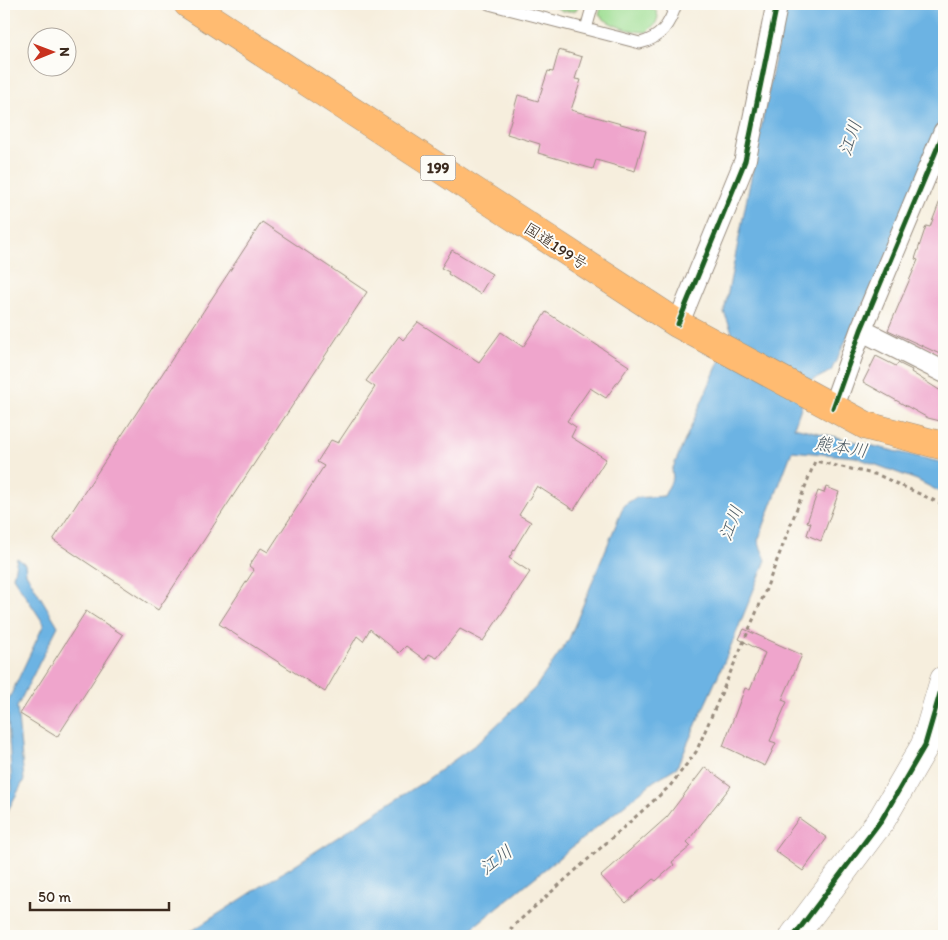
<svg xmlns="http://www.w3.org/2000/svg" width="948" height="940" font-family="Itim,'Klee One',sans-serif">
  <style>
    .green { fill: #9ede93; stroke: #6c8458 }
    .water { fill: #6cb3e3; stroke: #546e80 }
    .building { fill: #efa5cc }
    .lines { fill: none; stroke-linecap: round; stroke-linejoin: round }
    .service-casing { stroke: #988c7e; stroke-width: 13 }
    .minor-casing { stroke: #988c7e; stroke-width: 23 }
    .tertiary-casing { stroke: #988c7e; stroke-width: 29 }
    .trunk-casing { stroke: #988c7e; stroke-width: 29 }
    .path { stroke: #988c7e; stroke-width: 3; stroke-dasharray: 4 4; stroke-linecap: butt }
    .service { stroke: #fff; stroke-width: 11 }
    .minor { stroke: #fff; stroke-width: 21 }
    .tertiary { stroke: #fff; stroke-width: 28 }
    .trunk { stroke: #ffbb71; stroke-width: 28 }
    .cycleway-casing { stroke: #fdfcf7; stroke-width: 8 }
    .cycleway { stroke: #1b5e20; stroke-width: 5 }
    .labels { text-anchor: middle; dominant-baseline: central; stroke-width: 4; stroke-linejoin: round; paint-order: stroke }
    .shield { fill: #fdfcf7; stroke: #75695f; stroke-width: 1 }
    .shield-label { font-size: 15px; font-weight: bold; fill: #3b2a1e }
    .street-label { font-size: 16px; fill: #3b2a1e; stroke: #fdfcf7 }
    .water-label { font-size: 18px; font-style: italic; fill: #4c5a63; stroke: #fdfcf7 }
  </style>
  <rect width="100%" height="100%" fill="#fdfcf7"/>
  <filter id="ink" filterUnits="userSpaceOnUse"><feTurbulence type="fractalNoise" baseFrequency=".02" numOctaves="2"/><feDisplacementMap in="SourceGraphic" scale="10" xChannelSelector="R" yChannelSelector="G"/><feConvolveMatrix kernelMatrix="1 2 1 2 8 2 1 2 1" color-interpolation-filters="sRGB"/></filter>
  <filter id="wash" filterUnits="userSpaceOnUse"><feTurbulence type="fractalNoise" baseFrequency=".0096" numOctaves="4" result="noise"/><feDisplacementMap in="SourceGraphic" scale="20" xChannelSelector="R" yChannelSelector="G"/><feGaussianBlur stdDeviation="1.12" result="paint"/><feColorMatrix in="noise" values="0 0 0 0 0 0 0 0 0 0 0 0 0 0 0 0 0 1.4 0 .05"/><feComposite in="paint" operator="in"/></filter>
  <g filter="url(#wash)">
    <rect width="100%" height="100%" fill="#f6eedd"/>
    <!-- green -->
    <path class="green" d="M 549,4 L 582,4 L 575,11 L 563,11 Z
      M 602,4 L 640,4 L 656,10 L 658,17 L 656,23 L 647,32 C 631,32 610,26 599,15 Z"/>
    <!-- water -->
    <path class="water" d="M 786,4 L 944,4 L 944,114 L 889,252 L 831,371 L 810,382 L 794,427 L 944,463 L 944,494 L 917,480 L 855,457 L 792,451 L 758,541 L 766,560 L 725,660 L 677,767 L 654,781 L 462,936 L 184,936 L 425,781 L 479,742 L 535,688 L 569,639 L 624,505 L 635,498 L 664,496 L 673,478 L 672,470 L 732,332 L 724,312 Z
      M 17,558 L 25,564 L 26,573 L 58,626 L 17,707 L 24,780 L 4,818 L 4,803 L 12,788 L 7,703 L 44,624 L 13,577 Z"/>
    <g id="blocks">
      <!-- building -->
      <path class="building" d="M 559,50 L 582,57 L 575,79 L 581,80 L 571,110 L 646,131 L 635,171 L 596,160 L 593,169 L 538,153 L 540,144 L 507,134 L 518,95 L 538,101 L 548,71 L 553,72 Z
        M 943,193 L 944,193 L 944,356 L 888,330 L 918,260 L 915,259 L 926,226 L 930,227 Z
        M 262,222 L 367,292 L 158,610 L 53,540 Z
        M 452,250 L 492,274 L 480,294 L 448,274 L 449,272 L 441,268 Z
        M 546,312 L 629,366 L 606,398 L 590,388 L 567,421 L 576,427 L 571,437 L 606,459 L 574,510 L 537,486 L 519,515 L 531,522 L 509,558 L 530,572 L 483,641 L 460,629 L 437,658 L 429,654 L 425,660 L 406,646 L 399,653 L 370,629 L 363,641 L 357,636 L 325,692 L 219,624 L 254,570 L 249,566 L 261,548 L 268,552 L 324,466 L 317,462 L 331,440 L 338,443 L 375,387 L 366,381 L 399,336 L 403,340 L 418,322 L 479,362 L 501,332 L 523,347 Z
        M 876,356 L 896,366 L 898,363 L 912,370 L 911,372 L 944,393 L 944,422 L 928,418 L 863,382 Z
        M 826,487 L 839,492 L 821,541 L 807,535 L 811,523 L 807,522 L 818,491 L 824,493 Z
        M 86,611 L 123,635 L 57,737 L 20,714 Z
        M 744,629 L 802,655 L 782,700 L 787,702 L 770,741 L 776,743 L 765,766 L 723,746 L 745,688 L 750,690 L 765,653 L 739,639 Z
        M 705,767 L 731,786 L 687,842 L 691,846 L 672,862 L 674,865 L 656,881 L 653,879 L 626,903 L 601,876 L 667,817 Z
        M 799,818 L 827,838 L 803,871 L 775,851 Z"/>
    </g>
  </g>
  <g filter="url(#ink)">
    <use href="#blocks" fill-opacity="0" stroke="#988c7e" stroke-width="1"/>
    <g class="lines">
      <!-- service casing -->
      <g class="service-casing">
        <path id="service" d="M 489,4 L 640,43 C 661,38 670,24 676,4
          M 586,29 L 593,4"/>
      </g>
      <!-- minor casing -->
      <g class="minor-casing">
        <path id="minor" d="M 678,324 L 745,161 L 777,4
          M 861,330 L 944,372
          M 833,408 L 861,330 L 944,132"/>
      </g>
      <!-- tertiary casing -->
      <g class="tertiary-casing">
        <path id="tertiary" d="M 794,936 L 882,819 L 925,745 L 944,680"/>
      </g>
      <!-- trunk casing -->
      <g class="trunk-casing">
        <path id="trunk" d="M 188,4 L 678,324 L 867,426 L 944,446"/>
      </g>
      <!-- path -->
      <path class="path" d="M 518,936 L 511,928 L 670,786 L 696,752 L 763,597 L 815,461 L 878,475 L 944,505"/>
      <!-- service -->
      <use href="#service" class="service"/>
      <!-- minor -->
      <use href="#minor" class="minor"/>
      <!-- tertiary -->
      <use href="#tertiary" class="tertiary"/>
      <!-- trunk -->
      <use href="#trunk" class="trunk"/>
      <!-- cycleway casing -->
      <g class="cycleway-casing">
        <path id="cycleway" d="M 678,324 L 745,161 L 777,4
          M 833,408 L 861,330 L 944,132
          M 794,936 L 882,819 L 925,745 L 944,680"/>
      </g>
      <!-- cycleway -->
      <use href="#cycleway" class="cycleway"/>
    </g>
  </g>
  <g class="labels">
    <!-- shield labels -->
    <rect class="shield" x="420.5" y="155.5" width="35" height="25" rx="4"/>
    <g class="shield-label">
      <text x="438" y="168">199</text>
    </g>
    <!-- street labels -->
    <g class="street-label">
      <text transform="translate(556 246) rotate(33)">国道199号</text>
    </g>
    <!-- water labels -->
    <g class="water-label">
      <text transform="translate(850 138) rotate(-71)">江川</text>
      <text transform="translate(841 447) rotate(9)">熊本川</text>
      <text transform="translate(731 523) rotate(-68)">江川</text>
      <text transform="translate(496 860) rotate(-37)">江川</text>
    </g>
  </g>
  <!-- margin -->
  <rect width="948" height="940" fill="none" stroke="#fdfcf7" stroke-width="20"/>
  <!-- north arrow -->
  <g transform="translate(52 52) rotate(89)"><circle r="24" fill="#fdfcf7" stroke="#afa8a0"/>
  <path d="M0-4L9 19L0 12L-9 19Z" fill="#c8321e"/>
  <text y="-8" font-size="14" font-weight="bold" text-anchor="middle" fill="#3b2a1e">N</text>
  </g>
  <!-- scale -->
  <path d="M30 902v8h139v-8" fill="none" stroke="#3b2a1e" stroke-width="2.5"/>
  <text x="38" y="902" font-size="15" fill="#3b2a1e" stroke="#fdfcf7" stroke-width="4" paint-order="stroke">50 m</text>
</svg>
